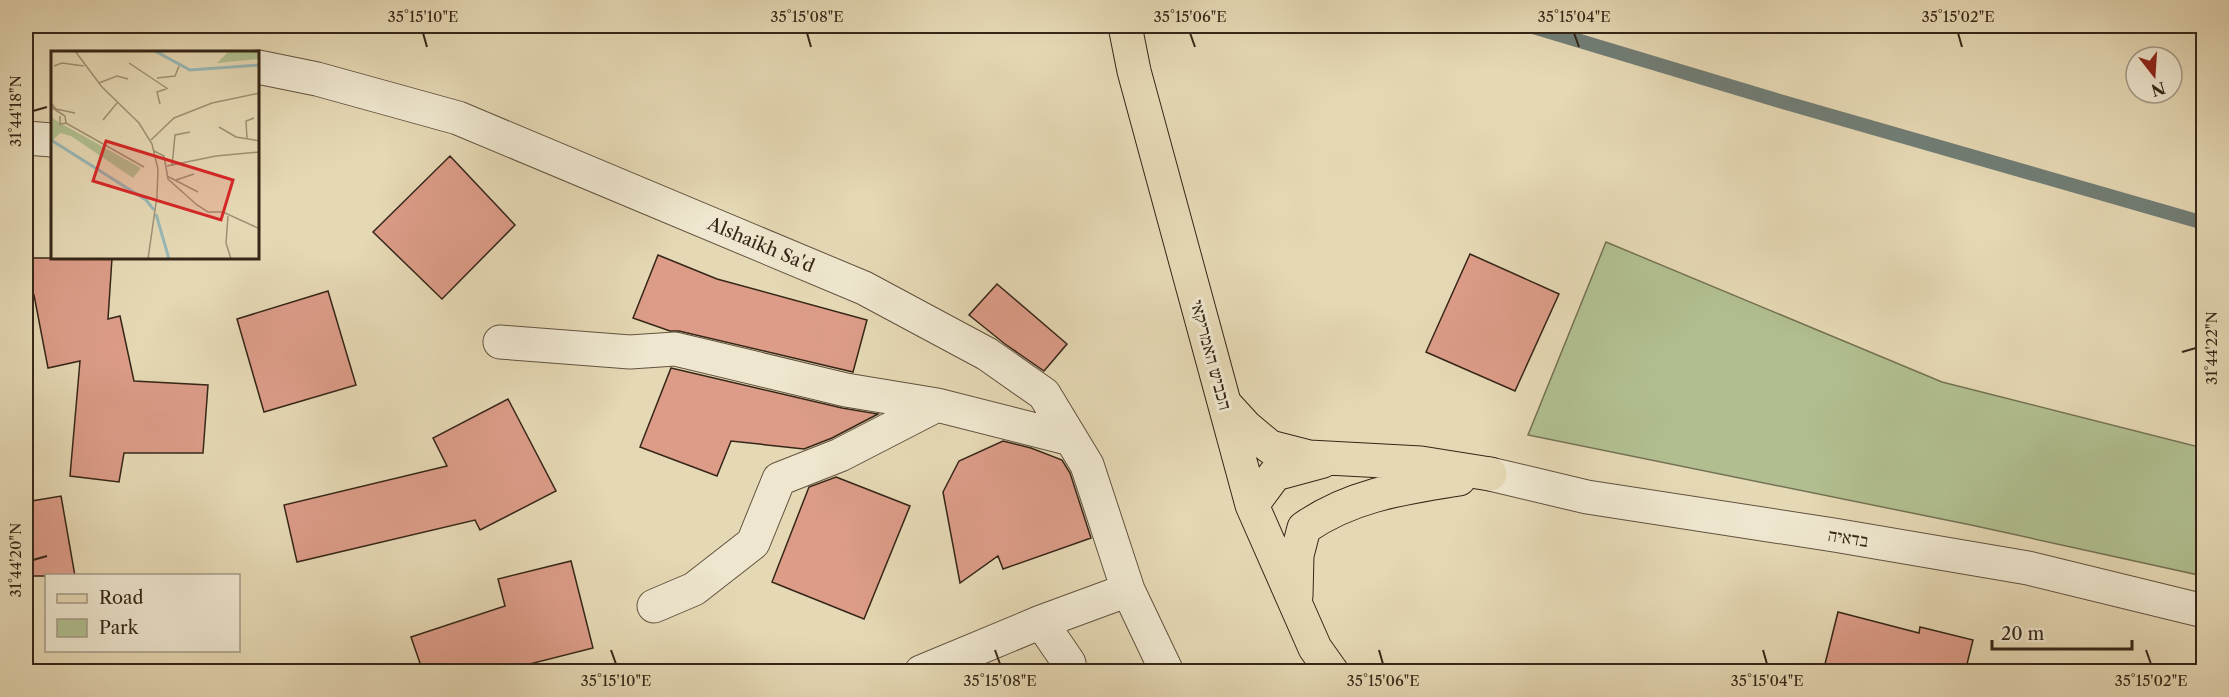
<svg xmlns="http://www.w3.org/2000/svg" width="2229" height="697" font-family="'Libre Caslon Text','Frank Ruhl Libre',serif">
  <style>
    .green { fill: #b1bf90; stroke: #747254; stroke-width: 1.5 }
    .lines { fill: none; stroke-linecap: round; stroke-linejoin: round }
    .stream { stroke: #717e76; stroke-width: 14 }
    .building { fill: #dc9c88; stroke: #362617; stroke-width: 1.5 }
    .minor-casing { stroke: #62523e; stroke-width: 35 }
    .major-casing { stroke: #362617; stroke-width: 35 }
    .minor { stroke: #eee6ce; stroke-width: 33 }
    .major { stroke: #e5d8b4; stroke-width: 33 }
    .ticks { fill: none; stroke: #362617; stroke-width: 2 }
    .labels { text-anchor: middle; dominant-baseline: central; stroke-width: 6; stroke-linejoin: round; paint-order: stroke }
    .street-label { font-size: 18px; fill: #362617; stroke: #eee6ce }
    .inset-river { fill: none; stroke: #98b8b6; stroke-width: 3 }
    .inset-road { fill: none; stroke: #9f9175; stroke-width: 1.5 }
    .view { fill: #d62828; fill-opacity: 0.15; stroke: #d62828; stroke-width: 3 }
    .inset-edge { fill: none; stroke: #362617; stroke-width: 3 }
    .neatline { fill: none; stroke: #362617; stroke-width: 2 }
    .ticks-label { font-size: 15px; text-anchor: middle; fill: #362617 }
  </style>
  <rect width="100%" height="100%" fill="#e5d8b4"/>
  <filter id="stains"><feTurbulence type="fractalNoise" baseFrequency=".00333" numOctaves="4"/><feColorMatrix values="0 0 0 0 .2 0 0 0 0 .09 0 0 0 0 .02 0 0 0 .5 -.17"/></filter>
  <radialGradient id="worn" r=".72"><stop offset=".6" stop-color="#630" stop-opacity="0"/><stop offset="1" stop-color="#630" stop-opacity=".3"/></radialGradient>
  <!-- green -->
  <path class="green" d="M 1606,242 L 1942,382 L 2203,448 L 2203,576 L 1971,525 L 1528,435 Z"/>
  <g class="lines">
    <!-- stream -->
    <path class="stream" d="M 1530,26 L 1783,102 L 2204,223"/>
  </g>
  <!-- building -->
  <path class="building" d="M 450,156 L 515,225 L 442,299 L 373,232 Z
    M 1470,254 L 1559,294 L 1515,391 L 1426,352 Z
    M 658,255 L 717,279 L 867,320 L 853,372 L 679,331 L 670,331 L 633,318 Z
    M 26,258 L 112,258 L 108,319 L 120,316 L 134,381 L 208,385 L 203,453 L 124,453 L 119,482 L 70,476 L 80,361 L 48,368 L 34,295 L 26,294 Z
    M 997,284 L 1067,344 L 1044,371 L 1005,344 L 969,315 Z
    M 328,291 L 356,385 L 264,412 L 237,319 Z
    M 671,368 L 842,408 L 878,414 L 832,438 L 804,449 L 731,441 L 717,476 L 640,447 Z
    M 508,399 L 556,491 L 480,530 L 475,520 L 297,562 L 284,505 L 447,466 L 433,438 Z
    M 1003,441 L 1031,448 L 1062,460 L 1070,473 L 1091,538 L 1003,569 L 998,556 L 960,583 L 943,492 L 959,461 Z
    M 836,477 L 910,506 L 864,619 L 772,582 L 809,487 Z
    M 61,496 L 75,576 L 26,576 L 26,502 Z
    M 571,561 L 593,648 L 498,672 L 423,672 L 411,637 L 505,606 L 498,579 Z
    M 1838,612 L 1919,633 L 1920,627 L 1973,640 L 1965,672 L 1823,672 Z"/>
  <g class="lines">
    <!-- minor casing -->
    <g class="minor-casing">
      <path id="minor" d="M 258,67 L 317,79 L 458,118 L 864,288 L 987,354 L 1044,394 L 1087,465 L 1128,590 L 1167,672
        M 26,138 L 52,140
        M 500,342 L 630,352 L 675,349 L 846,390 L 937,405 L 1071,439
        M 1490,474 L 1587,497 L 1834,535 L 2028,568 L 2204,611
        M 654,606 L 694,589 L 753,543 L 779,479 L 840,455 L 937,405
        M 1041,622 L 1069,663 L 1070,672
        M 921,672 L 1041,622 L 1128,590"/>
    </g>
    <!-- major casing -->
    <g class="major-casing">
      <path id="major" d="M 1125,26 L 1134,71 L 1252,505 L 1315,648 L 1332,672
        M 1226,405 L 1246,427 L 1270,447 L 1309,457 L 1421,463 L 1490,474
        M 1252,505 L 1275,474 L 1323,461
        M 1296,596 L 1297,555 L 1304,528 C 1351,495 1403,488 1459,479"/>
    </g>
    <!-- minor -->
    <use href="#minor" class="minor"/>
    <!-- major -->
    <use href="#major" class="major"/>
  </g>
  <!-- ticks -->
  <path class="ticks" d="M 423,33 L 427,47M 807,33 L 811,47M 1190,33 L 1195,47M 1574,33 L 1579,47M 1958,33 L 1962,47M 33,111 L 47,107M 2182,352 L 2196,348M 33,560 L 47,556M 611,650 L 616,664M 995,650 L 1000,664M 1379,650 L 1383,664M 1763,650 L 1767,664M 2146,650 L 2151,664"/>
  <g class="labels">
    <!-- street labels -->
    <g class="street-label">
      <text transform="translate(761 245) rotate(23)">Alshaikh Sa'd</text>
      <text transform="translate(1211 355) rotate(75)">הכביש האמריקאי</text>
      <text transform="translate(1848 538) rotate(9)">בדאיה</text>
    </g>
  </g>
  <!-- overview -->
  <g transform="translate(51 51)">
    <rect width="208" height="208" fill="#e5d8b4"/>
    <path d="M 178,0 L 208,0 L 208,8 L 166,12 ZM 0,66 L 9,72 L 90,117 L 82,127 L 20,85 L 9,82 L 0,91 Z" fill="#b1bf90"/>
    <path class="inset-river" d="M 104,0 L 139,19 L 209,14M 0,89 L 95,149 L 103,159M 105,163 L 118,208"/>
    <path class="inset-road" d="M 24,0 L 51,36 L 88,72 L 101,93 L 107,118 L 106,145 L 97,208M 78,12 L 117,38M 3,15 L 11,12 L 33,15M 106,27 L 124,25 L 128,15M 48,32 L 66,25 L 77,28M 0,52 L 5,58 L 24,62M 109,53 L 106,41 L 115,38M 0,56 L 14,65 L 15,72M 9,65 L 9,73 L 15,72 L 93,116M 52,69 L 66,52M 168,76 L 185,86 L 209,90M 196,88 L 195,70 L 203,67M 100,89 L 123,67 L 161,52 L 209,42M 103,100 L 113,105 L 117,128 L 146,154 L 157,161 L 172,161 L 209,178M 116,115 L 165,105 L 209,101M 121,115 L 124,84 L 139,81M 116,125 L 147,141M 125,129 L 143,123M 177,165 L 175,192 L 180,208"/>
    <path class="view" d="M 55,90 L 182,129 L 170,169 L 42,130 Z"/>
    <rect width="208" height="208" class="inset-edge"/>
  </g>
  <!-- margin -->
  <rect width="2229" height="697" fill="none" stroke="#e5d8b4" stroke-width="66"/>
  <!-- legend -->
  <rect x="45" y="574" width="195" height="78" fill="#eee6ce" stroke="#a49985" stroke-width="1.5"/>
  <rect x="57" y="594" width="30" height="9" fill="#e5d8b4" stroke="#a49985" stroke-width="1.5"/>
  <text x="99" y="604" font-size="18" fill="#362617">Road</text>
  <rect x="57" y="619" width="30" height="18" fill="#b1bf90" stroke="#a49985" stroke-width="1.5"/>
  <text x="99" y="634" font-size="18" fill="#362617">Park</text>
  <!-- north arrow -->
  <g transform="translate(2154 75) rotate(163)"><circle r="28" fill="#eee6ce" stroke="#a49985" stroke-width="1.5"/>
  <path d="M0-4.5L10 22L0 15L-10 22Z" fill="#8f2418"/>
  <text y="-9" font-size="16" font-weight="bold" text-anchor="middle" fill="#362617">N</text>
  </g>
  <!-- scale -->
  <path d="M1992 640v9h140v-9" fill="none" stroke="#362617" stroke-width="3"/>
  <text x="2001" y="640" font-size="18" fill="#362617" stroke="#eee6ce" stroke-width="4.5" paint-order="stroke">20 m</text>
  <rect x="33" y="33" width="2163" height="631" class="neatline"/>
  <g class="ticks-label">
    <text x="423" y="22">35°15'10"E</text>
    <text x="807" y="22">35°15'08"E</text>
    <text x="1190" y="22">35°15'06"E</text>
    <text x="1574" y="22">35°15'04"E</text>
    <text x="1958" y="22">35°15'02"E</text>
    <text transform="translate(16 111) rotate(-90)" y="5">31°44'18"N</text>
    <text transform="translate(2212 348) rotate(-90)" y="5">31°44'22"N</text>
    <text transform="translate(16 560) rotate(-90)" y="5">31°44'20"N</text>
    <text x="616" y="686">35°15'10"E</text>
    <text x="1000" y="686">35°15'08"E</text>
    <text x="1383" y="686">35°15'06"E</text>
    <text x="1767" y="686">35°15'04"E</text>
    <text x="2151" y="686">35°15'02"E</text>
  </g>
  <rect width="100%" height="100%" filter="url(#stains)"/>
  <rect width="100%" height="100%" fill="url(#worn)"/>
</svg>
